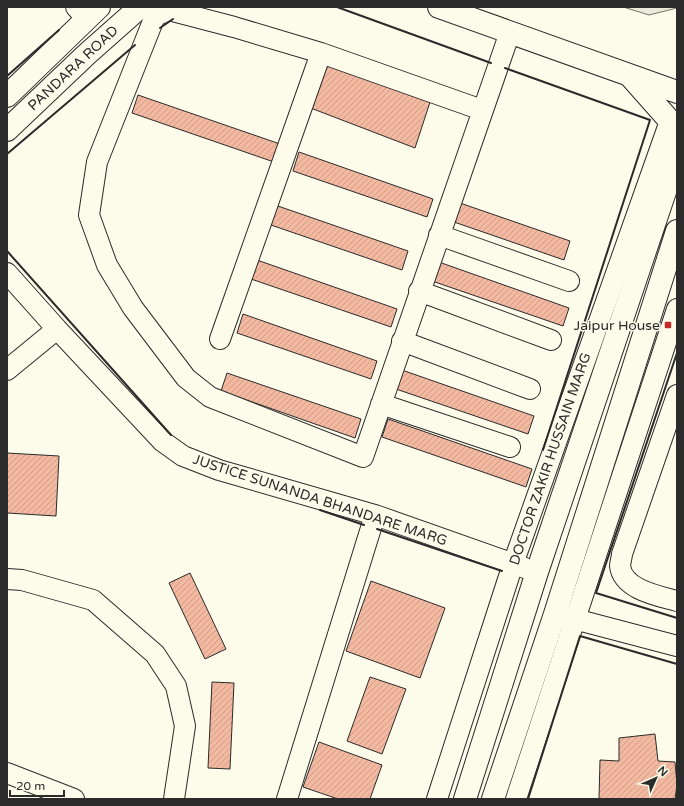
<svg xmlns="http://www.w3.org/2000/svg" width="684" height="806" font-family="'Varela Round',sans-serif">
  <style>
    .green { fill: #ecebdb; stroke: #74746e }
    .building { fill: url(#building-hatch); stroke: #2b2b2b }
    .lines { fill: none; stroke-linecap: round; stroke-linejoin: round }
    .minor-casing { stroke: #2b2b2b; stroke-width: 22 }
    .major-casing { stroke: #2b2b2b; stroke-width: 24 }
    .minor { stroke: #fdfbea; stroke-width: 20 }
    .major { stroke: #fdfbea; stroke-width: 22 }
    .wall { stroke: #2b2b2b; stroke-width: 2 }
    .poi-dot { fill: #c62828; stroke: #fdfbea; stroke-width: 1.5 }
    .labels { text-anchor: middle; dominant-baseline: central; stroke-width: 3; stroke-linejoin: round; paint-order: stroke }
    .street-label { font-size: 14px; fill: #2b2b2b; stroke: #fdfbea }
    .poi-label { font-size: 14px; fill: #2b2b2b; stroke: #fdfbea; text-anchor: end }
  </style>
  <defs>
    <pattern id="building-hatch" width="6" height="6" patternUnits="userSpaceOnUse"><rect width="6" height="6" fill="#f2b8a0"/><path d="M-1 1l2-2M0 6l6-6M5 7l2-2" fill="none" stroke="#d09e8a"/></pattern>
  </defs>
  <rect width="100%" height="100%" fill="#fdfbea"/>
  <!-- green -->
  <path class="green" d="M 623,7 L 677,7 L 677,8 L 649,15 Z"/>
  <!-- building -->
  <path class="building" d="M 322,59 L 432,96 L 415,148 L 308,107 Z
    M 138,95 L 280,144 L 274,162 L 132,113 Z
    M 299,152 L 433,199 L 427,217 L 293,171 Z
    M 460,203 L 570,241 L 564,260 L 454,222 Z
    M 275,205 L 408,251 L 402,270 L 268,224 Z
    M 257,260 L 397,309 L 391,327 L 251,279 Z
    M 436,261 L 569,308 L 563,326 L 429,280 Z
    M 243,314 L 377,361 L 371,379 L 237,333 Z
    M 396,368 L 534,416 L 528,434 L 390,387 Z
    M 227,373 L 361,419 L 355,438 L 221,391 Z
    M 388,419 L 532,469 L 526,487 L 382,437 Z
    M 7,453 L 59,456 L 56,516 L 7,513 Z
    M 190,573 L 226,649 L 205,659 L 169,583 Z
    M 371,581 L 445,608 L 420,678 L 346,651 Z
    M 370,677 L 406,689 L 382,754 L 347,741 Z
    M 212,682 L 234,683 L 230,769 L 208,768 Z
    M 655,734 L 658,761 L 675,762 L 677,785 L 675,799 L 599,799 L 600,760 L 619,761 L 619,738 Z
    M 319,742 L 382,765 L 370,799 L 338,799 L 303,787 Z"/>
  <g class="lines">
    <!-- minor casing -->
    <g class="minor-casing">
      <path id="minor" d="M 76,7 L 86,18
        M 482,110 L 321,53 L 234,27 L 169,10 L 155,16 L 97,162 L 89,215 L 107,265 L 133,308 L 186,378 L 210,397 L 363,457 L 510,32
        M 439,235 L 569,281
        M 7,273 L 57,329 L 162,441 L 183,456 L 219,470 L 375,515 L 525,568
        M 419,291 L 551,340
        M 220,339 L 321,53
        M 402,341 L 530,389
        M 7,370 L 57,329
        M 677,395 L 622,554 C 622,557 620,563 620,566 C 623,590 659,596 677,601
        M 381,404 L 510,447
        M 7,579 L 22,580 L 93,600 L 155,654 L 176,686 L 185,726 L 174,799
        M 563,616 L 677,646
        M 7,773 L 74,799
        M 287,799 L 375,515
        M 437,799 L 513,564 L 670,121
        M 516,799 L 677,309"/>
    </g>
    <!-- major casing -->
    <g class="major-casing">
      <path id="major" d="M 439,7 L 677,92
        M 631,77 L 670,121 L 677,138
        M 7,96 L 99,7
        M 7,130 L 87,54 L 140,7
        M 465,799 L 537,572 L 677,156
        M 493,799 L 555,614 L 677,231"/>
    </g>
    <!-- minor -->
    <use href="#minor" class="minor"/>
    <!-- major -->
    <use href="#major" class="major"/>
    <!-- wall -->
    <path class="wall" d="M 337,7 L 491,63
      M 160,28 L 173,19
      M 505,68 L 650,120 L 543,450
      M 7,76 L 59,30
      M 7,154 L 135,45
      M 7,251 L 171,435
      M 677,353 L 596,593 L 677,618
      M 320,510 L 364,525
      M 377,529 L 502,571
      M 528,799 L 580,636 L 677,664"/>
  </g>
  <!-- markers -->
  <rect class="poi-dot" x="664" y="321" width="8" height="8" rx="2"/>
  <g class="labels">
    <!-- street labels -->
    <g class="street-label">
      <text transform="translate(73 68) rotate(-43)">PANDARA ROAD</text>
      <text transform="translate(550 459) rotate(-71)">DOCTOR ZAKIR HUSSAIN MARG</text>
      <text transform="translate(320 500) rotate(18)">JUSTICE SUNANDA BHANDARE MARG</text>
    </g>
    <!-- poi labels -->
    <g class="poi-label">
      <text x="660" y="325">Jaipur House</text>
    </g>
  </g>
  <!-- border -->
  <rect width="684" height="806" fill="none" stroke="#2b2b2b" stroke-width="16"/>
  <!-- north arrow -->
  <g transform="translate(656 778) rotate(45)" stroke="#fdfbea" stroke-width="3" paint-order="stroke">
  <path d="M0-3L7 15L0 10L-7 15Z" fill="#2b2b2b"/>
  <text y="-6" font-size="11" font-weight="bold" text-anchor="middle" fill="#2b2b2b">N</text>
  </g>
  <!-- scale -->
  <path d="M10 790v6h54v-6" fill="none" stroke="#2b2b2b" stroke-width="2"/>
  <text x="16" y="790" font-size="12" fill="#2b2b2b" stroke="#fdfbea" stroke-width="3" paint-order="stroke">20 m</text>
</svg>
